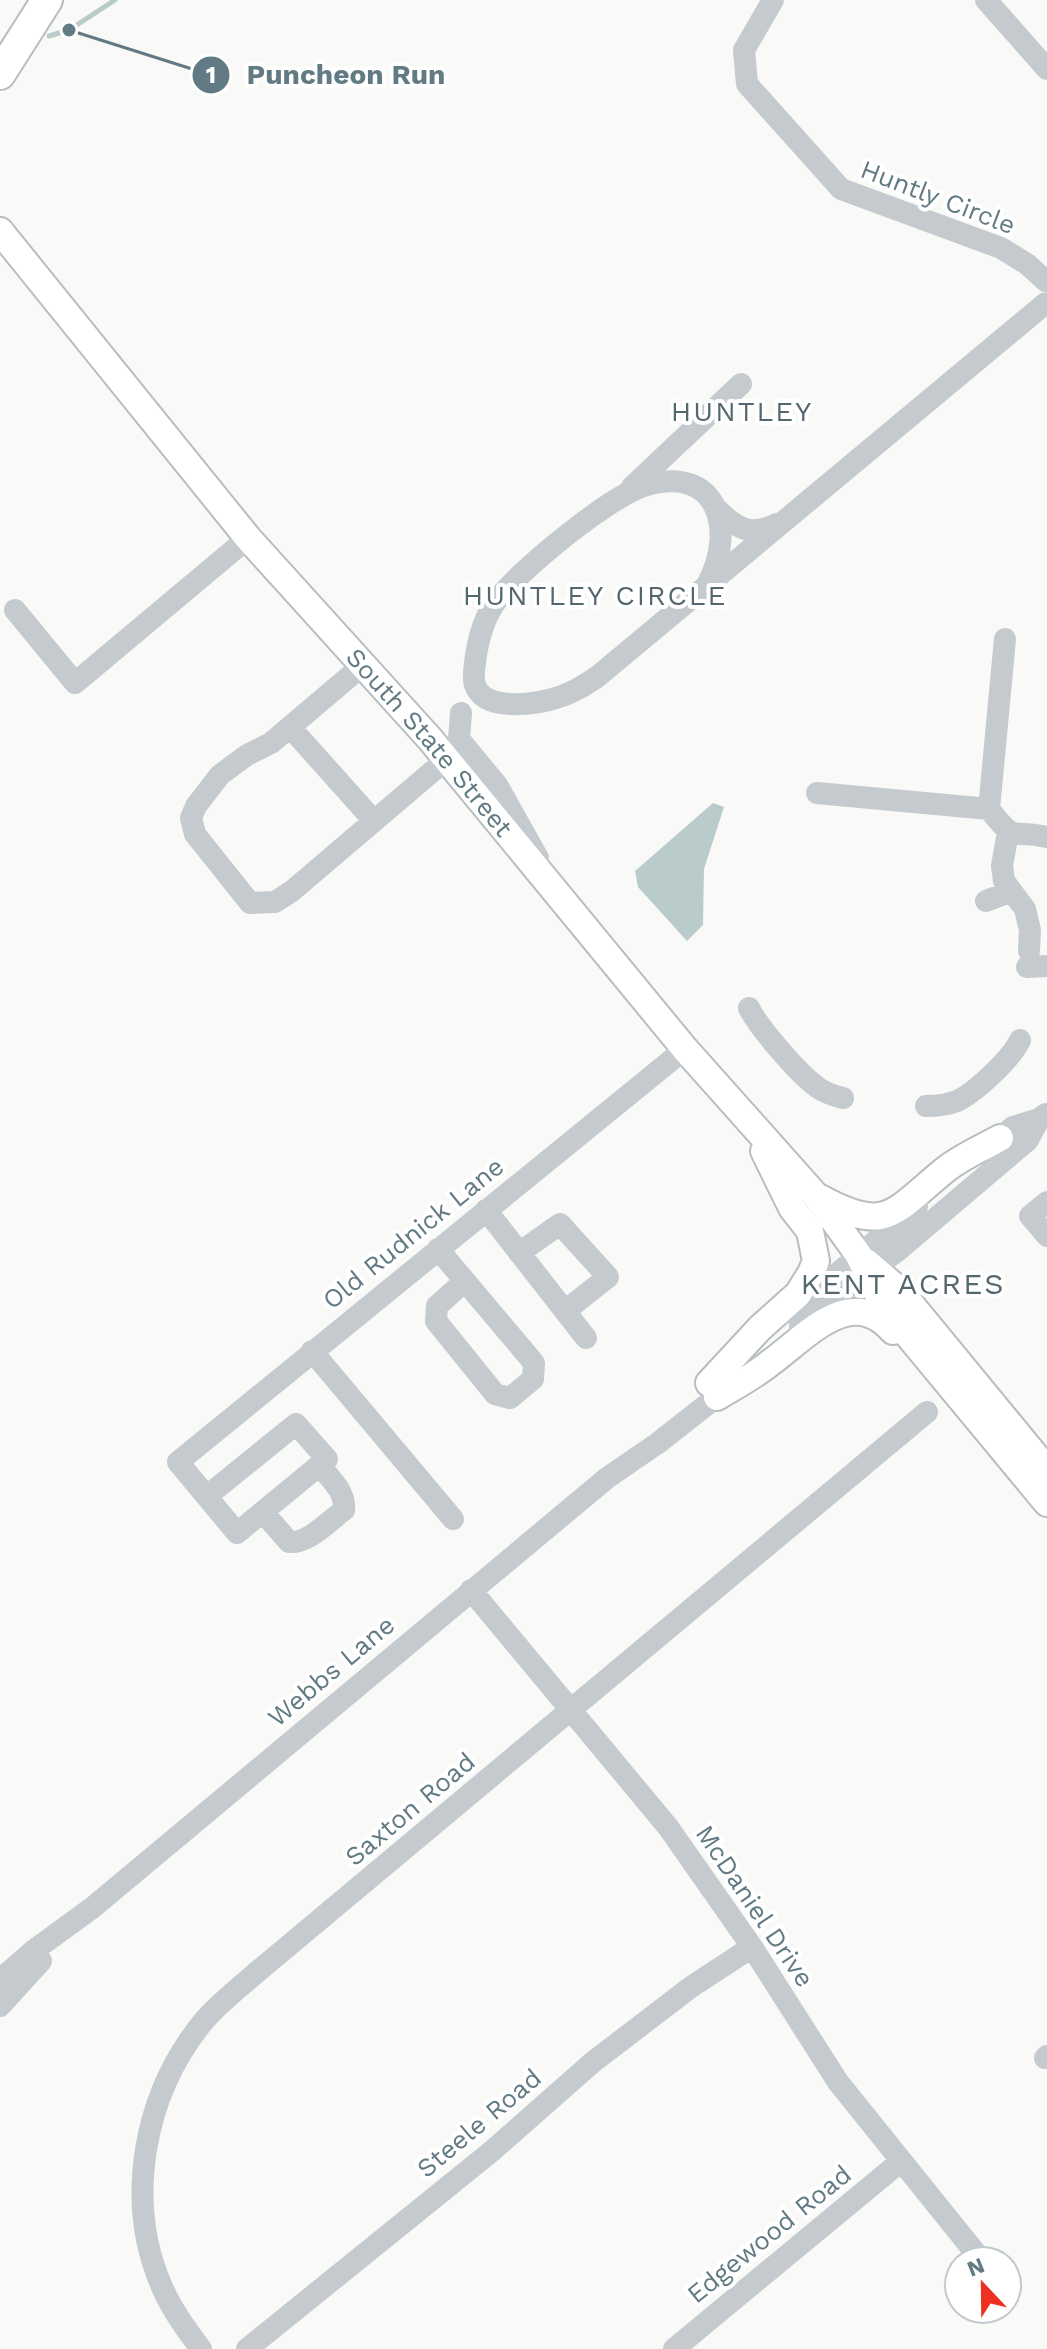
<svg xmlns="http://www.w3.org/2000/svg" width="1047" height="2349" font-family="'Work Sans',sans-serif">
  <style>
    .water { fill: #bacbcc }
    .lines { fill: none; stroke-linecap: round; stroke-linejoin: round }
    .stream { stroke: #bacbcc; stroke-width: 5 }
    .major-casing { stroke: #b7bec1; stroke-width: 30 }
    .highway-casing { stroke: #b7bdbf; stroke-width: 34 }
    .minor { stroke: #c4cacd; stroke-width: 22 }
    .major { stroke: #fff; stroke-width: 26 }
    .highway { stroke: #fff; stroke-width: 30 }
    .labels { text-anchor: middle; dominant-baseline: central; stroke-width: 8; stroke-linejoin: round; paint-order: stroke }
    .street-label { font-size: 26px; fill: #627a84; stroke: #fff }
    .neighbourhood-label { font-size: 28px; letter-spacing: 2px; fill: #55676e; stroke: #fff }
    .quarter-label { font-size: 30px; letter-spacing: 2px; fill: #55676e; stroke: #fff }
    .leader { fill: none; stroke: #627a84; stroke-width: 3 }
    .callout-dot { fill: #627a84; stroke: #fff; stroke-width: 3 }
    .mark-label { font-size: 24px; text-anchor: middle; font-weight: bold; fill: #fff }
    .callout-label { font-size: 28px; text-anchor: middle; font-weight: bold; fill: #627a84; stroke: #fff; stroke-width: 8; stroke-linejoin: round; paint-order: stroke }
  </style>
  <rect width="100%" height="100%" fill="#f9f9f7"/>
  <!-- water -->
  <path class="water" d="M 713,803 L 724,807 L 704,869 L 703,925 L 687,941 L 638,887 L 635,871 Z"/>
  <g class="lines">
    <!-- stream -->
    <path class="stream" d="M 49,36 L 69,30 L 115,0"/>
    <!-- major casing -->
    <g class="major-casing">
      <g id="major">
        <path id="s1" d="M 0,231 L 248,538 L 430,739 L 685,1049 L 816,1196 L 858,1254 L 883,1305 L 1047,1503"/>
        <path d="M 820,1198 C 887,1235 893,1212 945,1170 C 961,1157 982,1148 1000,1138"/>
        <path d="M 866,1262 L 900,1291 L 1047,1470"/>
        <path d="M 709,1383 L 760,1328 L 798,1294 L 811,1273 L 816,1261 L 810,1231 L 792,1208 L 764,1151"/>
        <path d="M 717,1397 C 735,1386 754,1376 770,1363 C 806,1337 851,1283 893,1331"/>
      </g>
    </g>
    <!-- highway casing -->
    <g class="highway-casing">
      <path id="highway" d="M 0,74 L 47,0"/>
    </g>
    <!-- minor -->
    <path class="minor" d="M 773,0 L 744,50 L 747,84 L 841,189 L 1001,248 L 1027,264 L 1047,282
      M 986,0 L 1047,69
      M 632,487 L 741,384
      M 719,511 C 738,530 752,536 777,524
      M 708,583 C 736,530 718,465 647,485 C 612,494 515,573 494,604 C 484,619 479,637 476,655 C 475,665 472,676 475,685 C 485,713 538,704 559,697 C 573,693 585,685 597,677 L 1047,302
      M 15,610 L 75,683 L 248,538
      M 1005,639 L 989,809 C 1018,846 1010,828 1047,837
      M 363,665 L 271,743 L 247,755 L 220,775 L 196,806 L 191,818 L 195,834 L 250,903 L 275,902 L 292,891 L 447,759
      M 461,713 L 459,739 L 497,785 L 538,858
      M 290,727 L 374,821
      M 817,793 L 989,809
      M 1008,832 L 1002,866 L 1004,881 L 1025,909 L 1030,930 L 1029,951
      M 986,901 L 1012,891
      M 1027,967 L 1047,966
      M 749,1008 C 759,1028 801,1077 820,1089 C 828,1094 835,1096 843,1098
      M 926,1106 C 936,1106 947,1105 957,1101 C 976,1092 1012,1058 1020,1040
      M 987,1149 L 1013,1127 L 1039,1119 L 1046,1114
      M 1047,1202 L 1030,1216 L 1047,1236
      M 486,1210 L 586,1338
      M 438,1249 L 534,1363 L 533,1379 L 510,1398 L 495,1394 L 436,1321 L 437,1306 L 465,1281
      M 519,1253 L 560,1224 L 608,1277 L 565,1311
      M 791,1313 L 917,1206
      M 800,1327 L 838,1294 L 896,1252 L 1028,1140 L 1039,1119
      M 312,1351 L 453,1519
      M 207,1496 L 296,1424 L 327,1459 L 237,1533 L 178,1462 L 685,1049
      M 263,1512 L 289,1542 C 308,1544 329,1521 344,1510 C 346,1492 330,1478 319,1465
      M 471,1590 L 668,1827 L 752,1947 L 838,2082 L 982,2261
      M 0,1980 L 33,1951 L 92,1908 L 607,1478 L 658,1443 L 728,1388
      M 0,2006 L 41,1961
      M 1045,2058 L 1047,2056
      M 201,2349 C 186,2329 172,2310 162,2287 C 124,2200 144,2094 203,2022 C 218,2004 239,1988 257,1972 L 927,1412
      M 247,2349 L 492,2151 L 593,2062 L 691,1987 L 752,1947
      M 674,2349 L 900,2162"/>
    <!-- major -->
    <use href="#major" class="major"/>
    <!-- highway -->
    <use href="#highway" class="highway"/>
  </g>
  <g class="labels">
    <!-- street labels -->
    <g class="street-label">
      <text transform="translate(938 197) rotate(21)">Huntly Circle</text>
      <text stroke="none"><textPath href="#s1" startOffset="668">South State Street</textPath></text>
      <text transform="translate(413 1233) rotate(-39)">Old Rudnick Lane</text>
      <text transform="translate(331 1671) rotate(-40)">Webbs Lane</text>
      <text transform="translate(410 1809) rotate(-40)">Saxton Road</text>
      <text transform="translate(755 1906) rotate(56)">McDaniel Drive</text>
      <text transform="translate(479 2123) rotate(-40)">Steele Road</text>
      <text transform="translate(769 2234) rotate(-39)">Edgewood Road</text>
    </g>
    <!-- neighbourhood labels -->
    <g class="neighbourhood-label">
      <text x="742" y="411">HUNTLEY</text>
      <text x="595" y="595">HUNTLEY CIRCLE</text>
    </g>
    <!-- quarter labels -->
    <g class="quarter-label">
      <text x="903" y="1283">KENT ACRES</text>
    </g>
  </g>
  <!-- callouts -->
  <path class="leader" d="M69 30L211 75"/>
  <g class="callout-dot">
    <circle cx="69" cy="30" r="8"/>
    <circle cx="211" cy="75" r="20"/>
  </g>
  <g class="mark-label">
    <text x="211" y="83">1</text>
  </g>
  <g class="callout-label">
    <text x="346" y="84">Puncheon Run</text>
  </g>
  <!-- north arrow -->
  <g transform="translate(983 2285) rotate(338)"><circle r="38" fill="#ffffff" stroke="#c0cace" stroke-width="2"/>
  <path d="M0-6L14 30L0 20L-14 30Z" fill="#ef3121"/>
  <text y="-12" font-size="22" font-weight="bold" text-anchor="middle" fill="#627a84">N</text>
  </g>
</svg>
